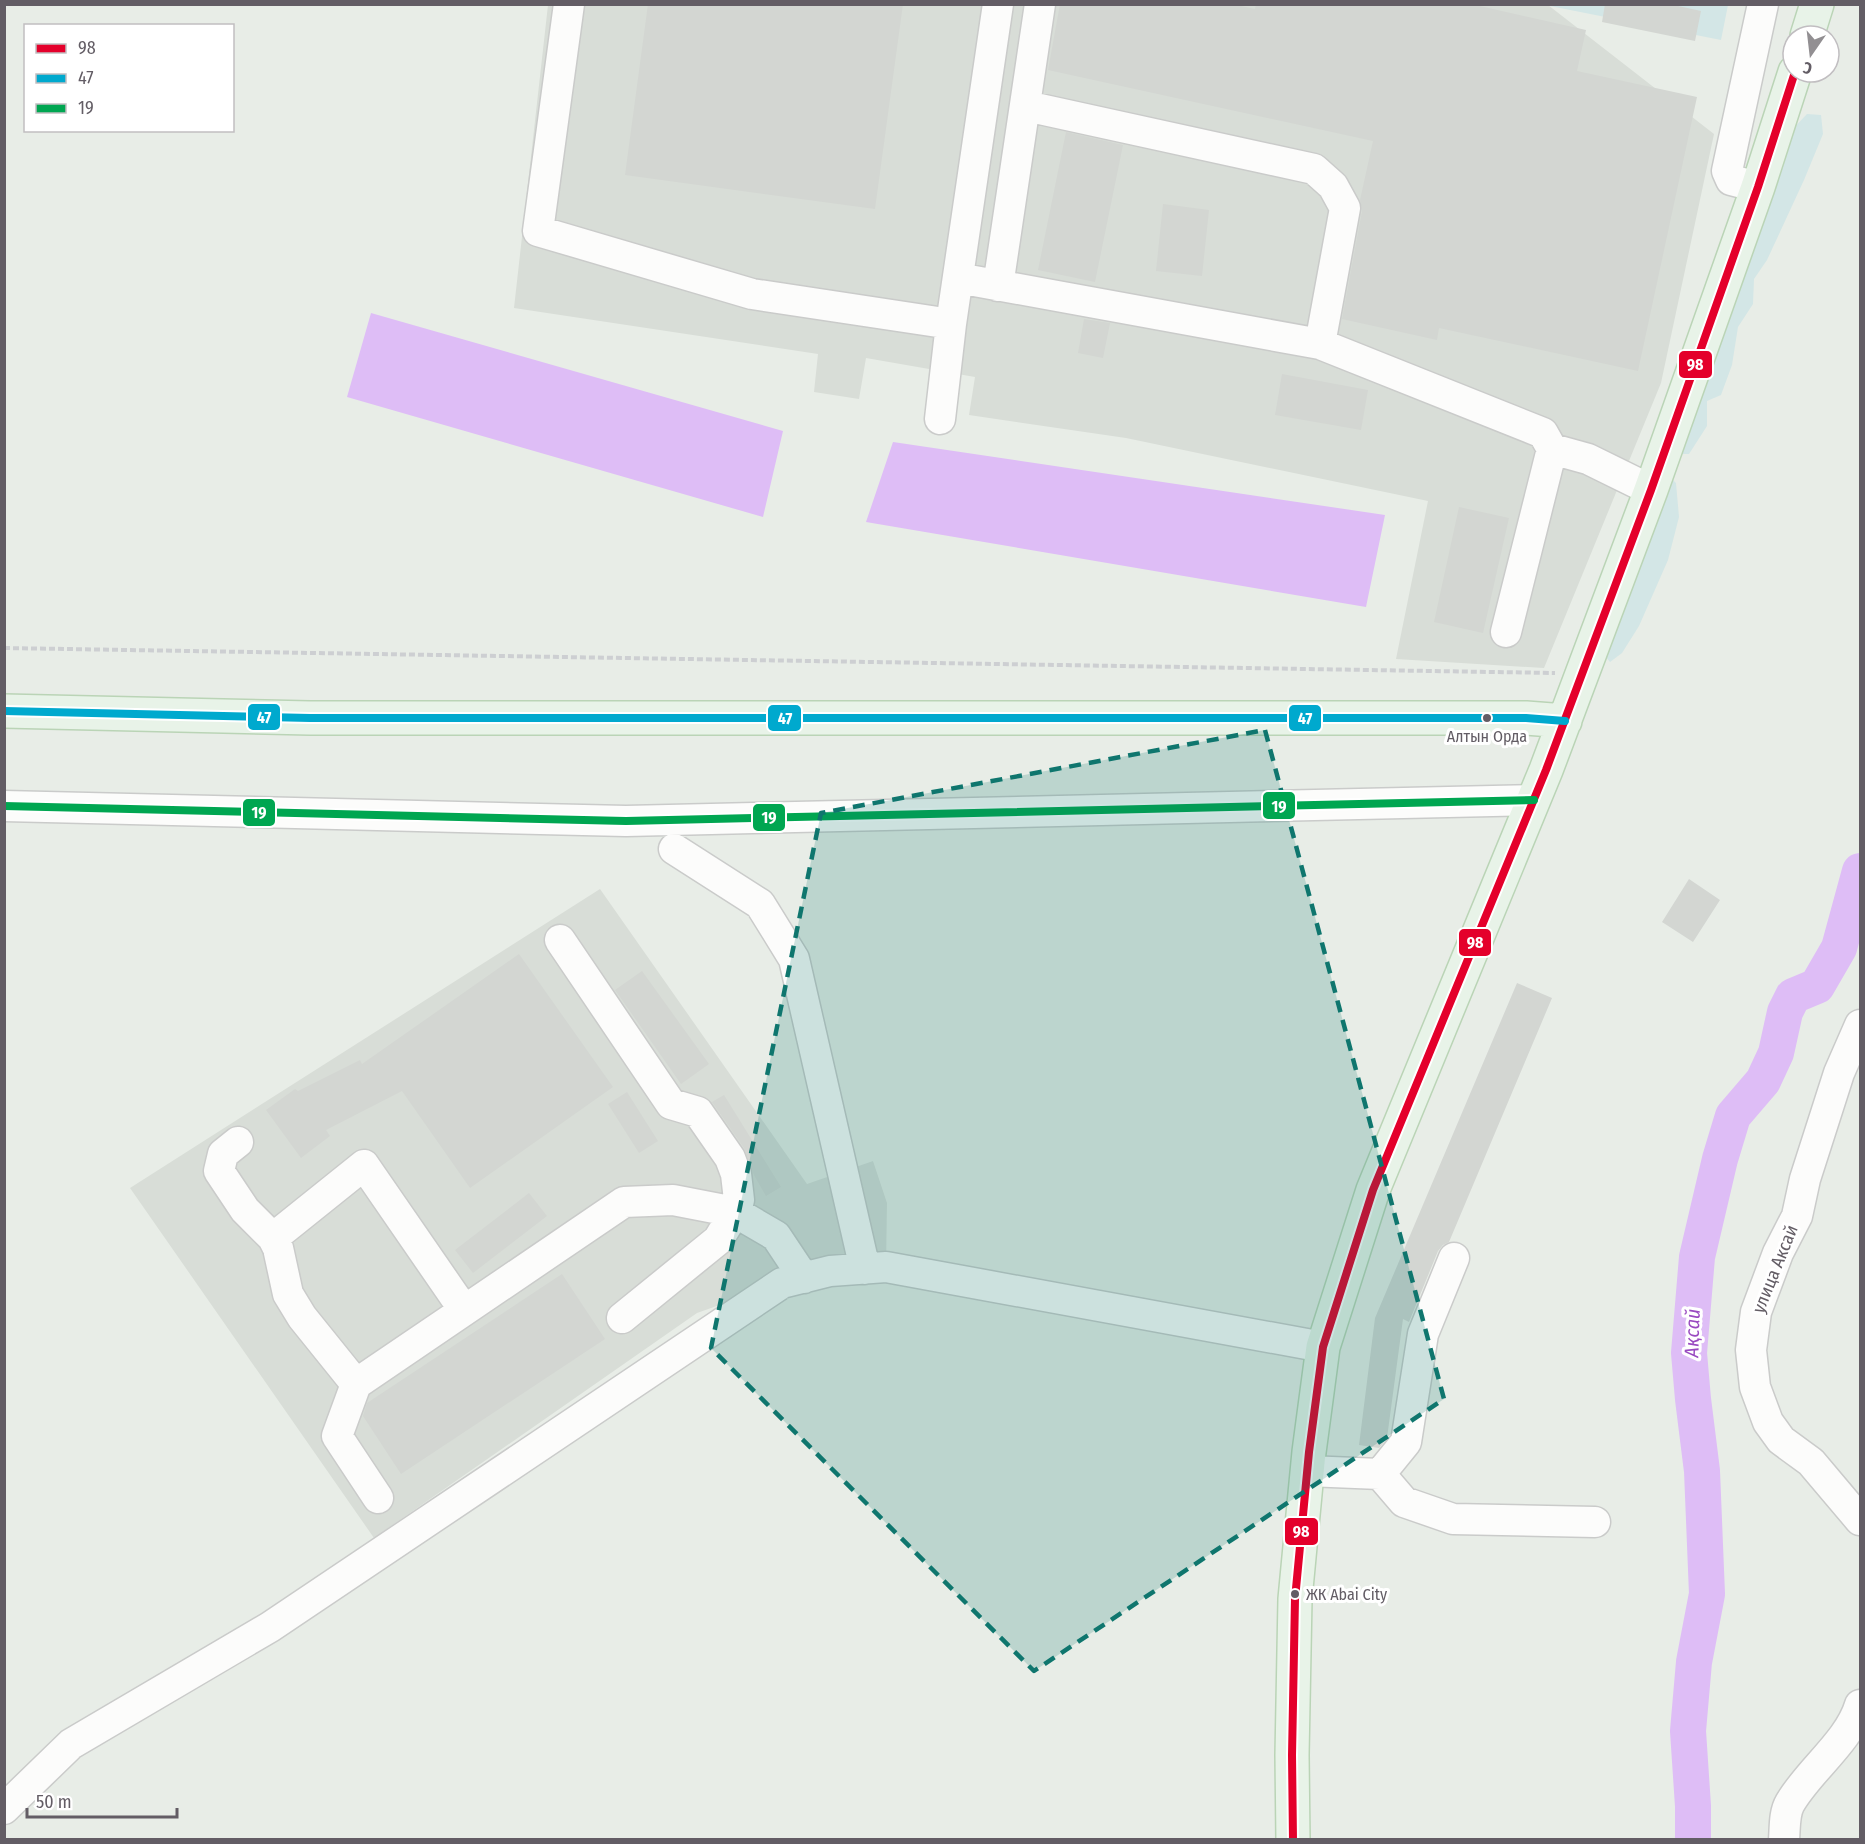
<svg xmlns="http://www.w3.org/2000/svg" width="1865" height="1844" font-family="'Fira Sans Condensed',sans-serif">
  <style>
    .industrial { fill: #d8ddd7 }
    .green { fill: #d3e6e6 }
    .water { fill: #debdf6 }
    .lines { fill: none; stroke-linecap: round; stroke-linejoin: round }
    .river { stroke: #debdf6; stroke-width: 36 }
    .building { fill: #d3d6d2 }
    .minor-casing { stroke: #cacbca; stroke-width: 33 }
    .major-casing { stroke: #bad4b6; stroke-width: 36 }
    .path { stroke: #cdcfd2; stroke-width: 4; stroke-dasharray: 6 3; stroke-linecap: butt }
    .minor { stroke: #fcfcfb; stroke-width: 30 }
    .major { stroke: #e8f3e8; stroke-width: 33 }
    .bus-1-casing { stroke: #fff; stroke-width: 12 }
    .bus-2-casing { stroke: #fff; stroke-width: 12 }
    .bus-3-casing { stroke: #fff; stroke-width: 12 }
    .bus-1 { stroke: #e4002b; stroke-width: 8 }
    .bus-2 { stroke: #00a9ce; stroke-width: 8 }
    .bus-3 { stroke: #00a651; stroke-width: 8 }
    .marked { fill: #0f766e; fill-opacity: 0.2; stroke: #0f766e; stroke-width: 4.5; stroke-dasharray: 12 8; stroke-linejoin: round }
    .bus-dot { fill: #635d65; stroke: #fff; stroke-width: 2 }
    .labels { text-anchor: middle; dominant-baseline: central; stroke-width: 6; stroke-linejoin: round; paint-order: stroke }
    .bus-label { font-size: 16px; fill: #635d65; stroke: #fff }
    .street-label { font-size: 18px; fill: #635d65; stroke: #fff }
    .water-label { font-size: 20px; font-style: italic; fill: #994ac0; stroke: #fff }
    .line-badge { stroke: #fff; stroke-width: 2 }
    .badge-label { font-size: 16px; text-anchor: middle; font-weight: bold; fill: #fff }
  </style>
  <rect width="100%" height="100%" fill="#e8ede7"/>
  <!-- industrial -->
  <path class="industrial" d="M 548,5 L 1548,5 L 1714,134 L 1661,383 L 1544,668 L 1396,659 L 1428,501 L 1126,438 L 969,415 L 975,377 L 866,358 L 859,399 L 814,392 L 818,354 L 514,308 Z
    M 600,889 L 807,1184 L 873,1161 L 887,1203 L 886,1267 L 782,1283 L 697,1313 L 374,1538 L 130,1188 Z"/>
  <!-- green -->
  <path class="green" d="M 1545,5 L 1728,5 L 1721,40 Z
    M 1807,114 L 1821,115 L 1823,134 L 1804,180 L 1767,260 L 1754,279 L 1753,304 L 1738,327 L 1732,365 L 1721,395 L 1707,401 L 1707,426 L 1689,454 L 1677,454 L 1788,134 Z
    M 1666,473 L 1676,483 L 1679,517 L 1668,560 L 1639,626 L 1622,653 L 1610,662 L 1600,650 Z"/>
  <!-- water -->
  <path class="water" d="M 371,313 L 783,431 L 763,517 L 347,397 Z
    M 893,442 L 1385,515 L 1366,607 L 866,522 Z"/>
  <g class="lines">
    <!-- river -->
    <path class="river" d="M 1693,1840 L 1693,1806 L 1688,1731 L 1694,1662 L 1707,1594 L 1702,1471 L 1693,1399 L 1689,1353 L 1697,1257 L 1720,1159 L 1733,1116 L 1763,1081 L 1776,1053 L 1785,1012 L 1793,996 L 1817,986 L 1839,948 L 1860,871"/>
  </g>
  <!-- building -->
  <path class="building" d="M 648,4 L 903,4 L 875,209 L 625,175 Z
    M 1060,4 L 1232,4 L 1255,9 L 1256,4 L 1471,4 L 1586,30 L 1577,71 L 1697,97 L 1638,371 L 1439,328 L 1437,340 L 1342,319 L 1362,211 L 1360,200 L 1373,141 L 1048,70 Z
    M 1605,4 L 1669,4 L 1701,11 L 1695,41 L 1602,22 Z
    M 1066,132 L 1123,145 L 1095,282 L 1038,270 Z
    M 1163,204 L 1209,210 L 1202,276 L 1156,271 Z
    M 1084,319 L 1110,323 L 1103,358 L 1078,353 Z
    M 1282,374 L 1368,390 L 1361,430 L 1275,415 Z
    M 1459,507 L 1509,518 L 1483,633 L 1434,622 Z
    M 1689,879 L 1720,900 L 1693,942 L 1662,922 Z
    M 519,954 L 613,1087 L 470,1188 L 402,1091 L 326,1130 L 330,1136 L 301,1158 L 266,1110 L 295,1089 L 298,1091 L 360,1060 L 362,1064 Z
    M 642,971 L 709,1064 L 681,1084 L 615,990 Z
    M 1517,983 L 1552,998 L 1449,1242 L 1443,1245 L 1438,1251 L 1409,1322 L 1403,1319 L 1387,1438 L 1379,1448 L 1359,1445 L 1375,1318 Z
    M 627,1092 L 658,1141 L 639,1153 L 608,1104 Z
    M 724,1095 L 781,1187 L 766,1196 L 754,1175 L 744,1148 L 712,1102 Z
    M 529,1193 L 547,1216 L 473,1273 L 455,1250 Z
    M 562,1274 L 605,1339 L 401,1474 L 363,1416 L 367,1403 Z"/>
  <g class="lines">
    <!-- minor casing -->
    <g class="minor-casing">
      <path id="minor" d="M 569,4 L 538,231 L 752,294 L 951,324 L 940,419
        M 1026,106 L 1314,169 L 1333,186 L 1345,208 L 1320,344
        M 1758,187 L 1731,180 L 1727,171 L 1763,4
        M 958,278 L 1320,344 L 1543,433 L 1552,449 L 1506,632
        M 998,286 L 1040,4
        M 951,324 L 998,4
        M 1552,449 L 1588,459 L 1651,490
        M 4,806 L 626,821 L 1534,800
        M 674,849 L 760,904 L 794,959 L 865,1269
        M 560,940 L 671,1104 L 698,1112 L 730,1158 L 736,1174 L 739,1200 L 735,1212 L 718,1240 L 622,1318
        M 1860,1025 L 1839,1073 L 1805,1179 L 1797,1216 L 1778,1253 L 1756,1312 L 1751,1350 L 1755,1387 L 1768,1422 L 1781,1440 L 1811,1462 L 1860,1520
        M 238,1142 L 223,1154 L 219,1171 L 245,1210 L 273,1238 L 278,1248 L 288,1294 L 302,1317 L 356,1384 L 624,1202 L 673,1200 L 735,1212 L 776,1236 L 804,1278
        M 273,1238 L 364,1165 L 464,1310
        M 356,1384 L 337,1436 L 378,1498
        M 1307,1471 L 1380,1474 L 1404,1502 L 1453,1519 L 1595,1522
        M 1380,1474 L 1406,1442 L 1423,1334 L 1454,1258
        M 4,1809 L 71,1744 L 270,1627 L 782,1283 L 830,1271 L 886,1267 L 1323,1347
        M 1784,1840 C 1785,1828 1784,1813 1790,1803 C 1809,1770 1849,1742 1860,1705"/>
    </g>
    <!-- major casing -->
    <g class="major-casing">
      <path id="major" d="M 1807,36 L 1817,4
        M 4,711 L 310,718 L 1526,718 L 1565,721
        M 1293,1840 L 1292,1755 L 1295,1599 L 1309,1452 L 1323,1347 L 1373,1190 L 1546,770 L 1651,490 L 1758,187 L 1795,72"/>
    </g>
    <!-- path -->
    <path class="path" d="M 4,648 L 1555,673"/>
    <!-- minor -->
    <use href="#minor" class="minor"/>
    <!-- major -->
    <use href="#major" class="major"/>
    <!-- bus-1 casing -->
    <g class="bus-1-casing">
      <path id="bus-1" d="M 1293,1840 L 1292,1755 L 1295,1599 L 1309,1452 L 1323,1347 L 1373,1190 L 1546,770 L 1651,490 L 1758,187 L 1795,72"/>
    </g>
    <!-- bus-2 casing -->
    <g class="bus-2-casing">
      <path id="bus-2" d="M 4,711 L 310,718 L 1526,718 L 1565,721"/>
    </g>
    <!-- bus-3 casing -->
    <g class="bus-3-casing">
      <path id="bus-3" d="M 4,806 L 626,821 L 1534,800"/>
    </g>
    <!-- bus-1 -->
    <use href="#bus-1" class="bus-1"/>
    <!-- bus-2 -->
    <use href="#bus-2" class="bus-2"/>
    <!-- bus-3 -->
    <use href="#bus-3" class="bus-3"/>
  </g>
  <!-- marked area -->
  <path class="marked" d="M 1265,730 L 1444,1399 L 1034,1671 L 711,1348 L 821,813 Z"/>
  <!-- markers -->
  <g class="bus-dot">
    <circle cx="1487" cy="718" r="5"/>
    <circle cx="1295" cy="1594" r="5"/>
  </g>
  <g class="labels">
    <!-- bus labels -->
    <g class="bus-label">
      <text x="1487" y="736">Алтын Орда</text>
      <text x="1306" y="1594" text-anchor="start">ЖК Abai City</text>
    </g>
    <!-- street labels -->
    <g class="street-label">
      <text transform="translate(1775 1269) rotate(-68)">улица Аксай</text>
    </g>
    <!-- water labels -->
    <g class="water-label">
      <text transform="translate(1692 1333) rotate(-88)">Ақсай</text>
    </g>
  </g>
  <g class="line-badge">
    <rect x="1678" y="350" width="35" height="29" rx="6" fill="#e4002b"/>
    <rect x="247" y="703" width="34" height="28" rx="6" fill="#00a9ce"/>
    <rect x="767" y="704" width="35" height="28" rx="6" fill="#00a9ce"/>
    <rect x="1288" y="704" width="34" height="28" rx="6" fill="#00a9ce"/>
    <rect x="1262" y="791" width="34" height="29" rx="6" fill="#00a651"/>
    <rect x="242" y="798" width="34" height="29" rx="6" fill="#00a651"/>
    <rect x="752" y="803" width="34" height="29" rx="6" fill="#00a651"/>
    <rect x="1458" y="928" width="34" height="29" rx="6" fill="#e4002b"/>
    <rect x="1284" y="1517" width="35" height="29" rx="6" fill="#e4002b"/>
  </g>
  <g class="badge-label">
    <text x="1695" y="370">98</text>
    <text x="264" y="723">47</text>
    <text x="785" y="724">47</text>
    <text x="1305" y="724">47</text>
    <text x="1279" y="812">19</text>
    <text x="259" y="818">19</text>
    <text x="769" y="823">19</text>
    <text x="1475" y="948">98</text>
    <text x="1301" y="1537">98</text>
  </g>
  <!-- border -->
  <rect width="1865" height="1844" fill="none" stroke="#635d65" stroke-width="12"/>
  <!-- legend -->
  <rect x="24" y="24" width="210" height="108" fill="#ffffff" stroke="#c1bec1" stroke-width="1.5"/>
  <rect x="36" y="44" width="30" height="9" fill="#e4002b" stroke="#c1bec1" stroke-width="1.5"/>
  <text x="78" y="54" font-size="18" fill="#635d65">98</text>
  <rect x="36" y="74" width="30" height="9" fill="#00a9ce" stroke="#c1bec1" stroke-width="1.5"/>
  <text x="78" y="84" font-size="18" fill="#635d65">47</text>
  <rect x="36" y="104" width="30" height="9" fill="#00a651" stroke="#c1bec1" stroke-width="1.5"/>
  <text x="78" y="114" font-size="18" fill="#635d65">19</text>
  <!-- north arrow -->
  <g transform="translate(1811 54) rotate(194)"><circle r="28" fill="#ffffff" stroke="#c1bec1" stroke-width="1.5"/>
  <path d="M0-4.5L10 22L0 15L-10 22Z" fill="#928f92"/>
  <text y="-9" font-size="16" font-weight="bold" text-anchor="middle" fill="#635d65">С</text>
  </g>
  <!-- scale -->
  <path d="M27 1808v9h150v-9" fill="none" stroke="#635d65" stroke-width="3"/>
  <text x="36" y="1808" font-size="18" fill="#635d65" stroke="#ffffff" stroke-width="4.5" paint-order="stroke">50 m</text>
</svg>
